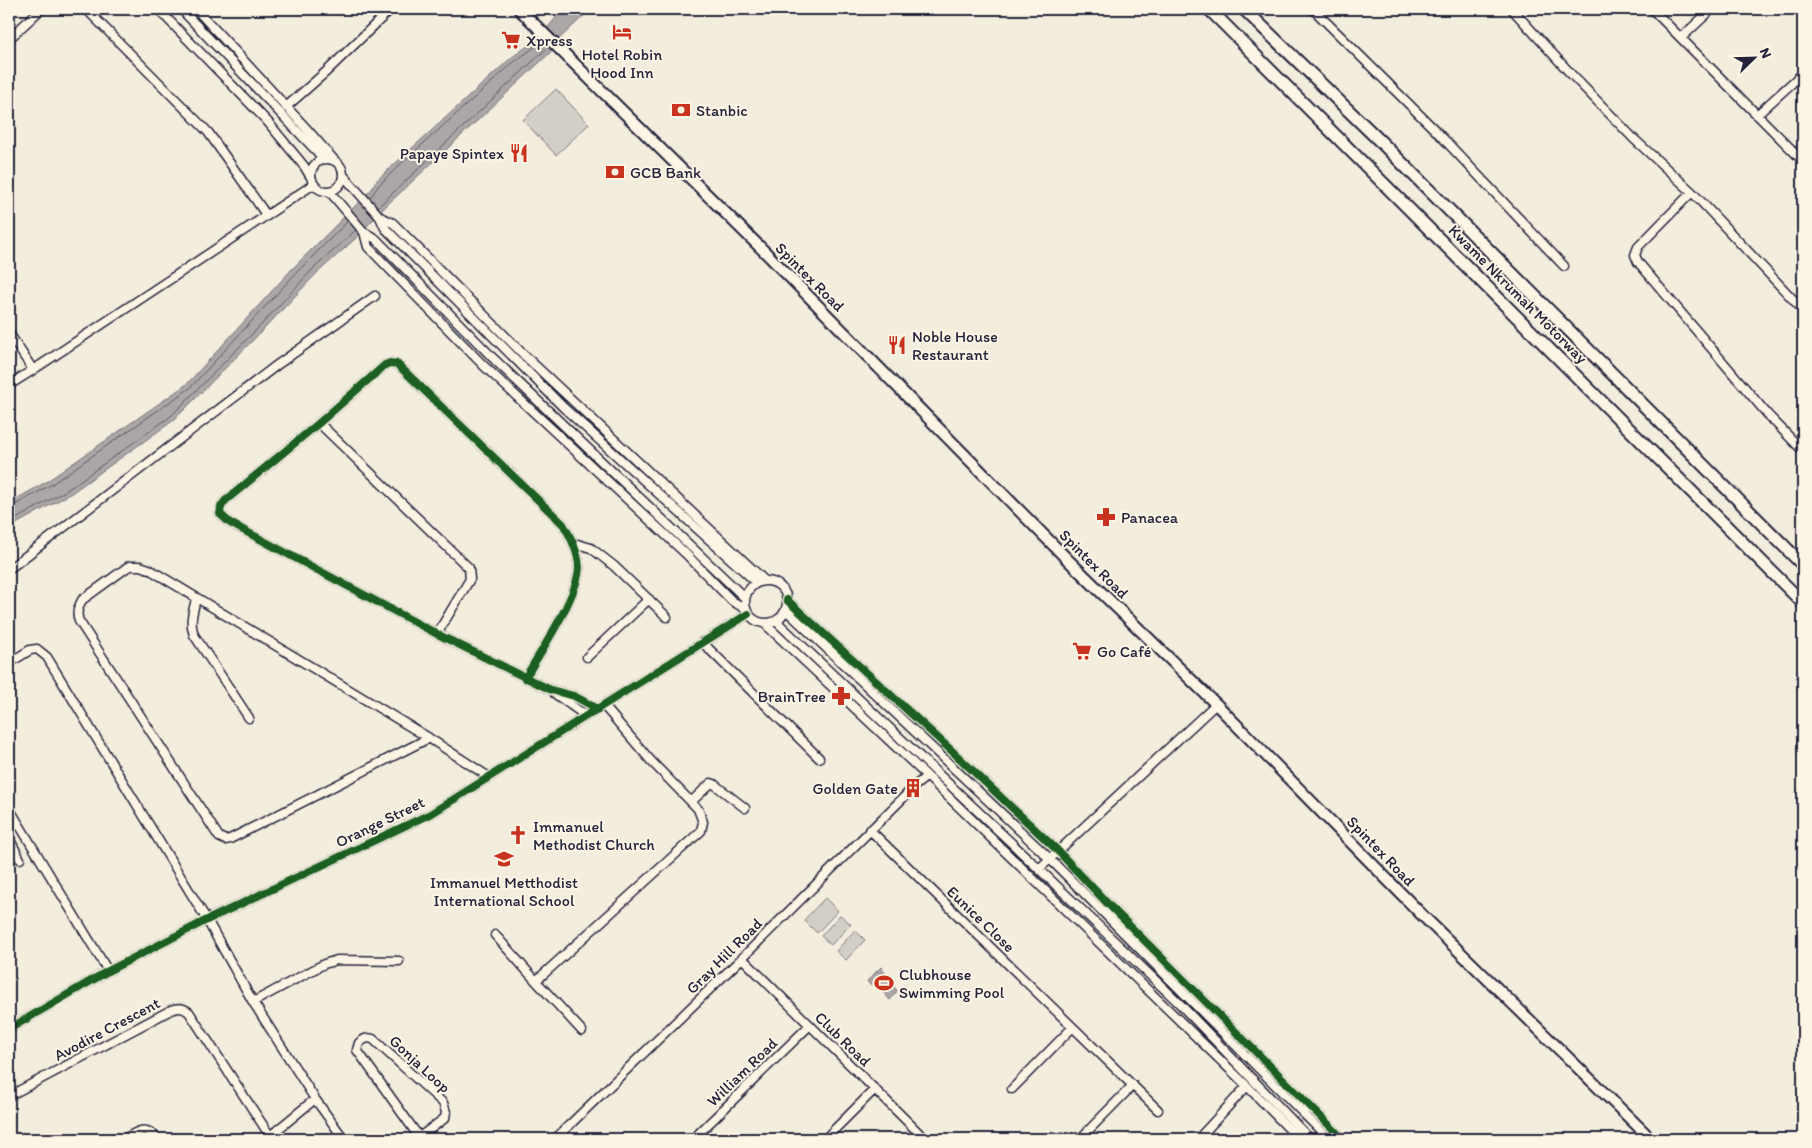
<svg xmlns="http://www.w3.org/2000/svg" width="1812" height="1148" font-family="Itim,sans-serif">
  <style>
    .green { fill: #d4cfc6; stroke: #7b7880 }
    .water { fill: #aca7a6; stroke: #75727b }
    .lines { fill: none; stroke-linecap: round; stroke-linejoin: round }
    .shore { stroke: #595766; stroke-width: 1 }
    .minor-casing { stroke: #22223b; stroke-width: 11 }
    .major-casing { stroke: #22223b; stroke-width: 14 }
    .highway-casing { stroke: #22223b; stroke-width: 15 }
    .minor { stroke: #fcf5e5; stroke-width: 8 }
    .major { stroke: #fcf5e5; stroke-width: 10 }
    .highway { stroke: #fcf5e5; stroke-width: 11 }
    .cycleway-casing { stroke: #fcf5e5; stroke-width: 11 }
    .cycleway { stroke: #1b5e20; stroke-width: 8 }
    .labels { text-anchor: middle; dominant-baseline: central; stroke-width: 4; stroke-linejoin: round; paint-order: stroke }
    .poi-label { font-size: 16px; fill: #22223b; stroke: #fcf5e5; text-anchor: start }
    .street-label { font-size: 16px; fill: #22223b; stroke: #fcf5e5 }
  </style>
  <rect width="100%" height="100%" fill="#f3edde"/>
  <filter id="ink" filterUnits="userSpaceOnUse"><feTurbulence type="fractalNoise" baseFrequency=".02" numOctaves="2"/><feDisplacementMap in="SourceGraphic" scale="10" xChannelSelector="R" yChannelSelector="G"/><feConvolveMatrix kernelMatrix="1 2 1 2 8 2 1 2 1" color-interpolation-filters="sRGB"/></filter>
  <g filter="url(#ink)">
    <!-- green -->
    <path class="green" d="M 556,89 L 589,124 L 556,155 L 523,120 Z
      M 825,898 L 838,911 L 817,933 L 804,920 Z
      M 840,915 L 851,924 L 831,945 L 821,936 Z
      M 855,930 L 865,940 L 846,960 L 836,951 Z"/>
    <!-- water -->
    <path class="water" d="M 563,9 L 591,9 L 559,39 L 553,50 L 386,206 L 355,239 L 315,275 L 265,328 L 174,420 L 70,494 L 9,528 L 9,503 L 46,482 L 187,384 L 292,269 L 372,189 L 375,182 L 511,58 L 540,37 Z
      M 881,967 L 897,991 L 890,1000 L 874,982 L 870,985 L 867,981 Z"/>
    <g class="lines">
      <!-- shore -->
      <path class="shore" d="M 370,198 L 379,185 L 404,161 L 514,62 L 543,41
        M 378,207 L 548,47
        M 9,507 L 13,506 L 49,486 L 190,388 L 296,273 L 348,221
        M 9,523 L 67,490 L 171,416 L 262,324 L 311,271 L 356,230"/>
      <!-- minor casing -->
      <g class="minor-casing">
        <path id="minor" d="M 86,9 L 208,132 L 267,216
          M 158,9 L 267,121 L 304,166 L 312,179
          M 181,9 L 324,159
          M 196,9 L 305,127 L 334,160
          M 1313,9 L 1439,134 L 1564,266
          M 1512,9 L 1571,74 L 1634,139 L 1692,192 L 1803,310
          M 1652,9 L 1803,161
          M 1681,38 L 1712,9
          M 9,39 L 41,9
          M 286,107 L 327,71 L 391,9
          M 1757,115 L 1803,73
          M311 175a16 16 0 1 1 32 0a16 16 0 1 1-32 0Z
          M 343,175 L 380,217 L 393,223 L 524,355 L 764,580
          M 329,191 L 364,232 L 376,239 L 495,360 L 745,598
          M 1692,192 L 1638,247 L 1635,255 L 1638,262 L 1768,415 L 1803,451
          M 380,217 L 385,228 L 564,408 L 756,582
          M 364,232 L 368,247 L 483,365 L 685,553 L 732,601 L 746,609
          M 9,333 L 33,370
          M 9,385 L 33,370 L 314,184
          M 319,423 L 469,568 L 470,579 L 437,634
          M 574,543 L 591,548 L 614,566 L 667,617
          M 9,569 L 277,365 L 375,296
          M745 602a21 21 0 1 1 42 0a21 21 0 1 1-42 0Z
          M 196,599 C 193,612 189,622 194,635 L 249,718
          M 787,600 L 952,751 L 1057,850 L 1108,904 L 1343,1139
          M 786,610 L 1049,858 L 1329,1139
          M 776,621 L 1039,869 L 1177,1001 L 1310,1139
          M 764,623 L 927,776 L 1247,1086 L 1299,1139
          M 702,642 L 819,758
          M 587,657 L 649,599
          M 9,663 L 30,650 L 37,649 L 47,657 L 207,920 L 253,1002 L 315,1099 L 344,1139
          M 525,678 C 540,653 579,594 579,567 C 578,551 571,537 563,524 L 397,364 L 390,363 L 385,365 L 319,423 L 225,501 L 221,507 L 220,514 L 230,523 L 437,634 L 551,690 L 574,696 L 598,709
          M 554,693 L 586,716
          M 429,738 L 230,839 L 225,840 L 219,837 L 79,621 C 76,613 78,608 82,600 L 129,566 L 140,566 L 149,569 L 429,738 L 489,777
          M 916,785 L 927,776
          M 691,802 L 711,783 L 714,784 L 745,808
          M 9,808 L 108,971
          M 870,830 L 1158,1110
          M 9,838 L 20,859
          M 1039,869 L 1216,704
          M 495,935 L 536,981
          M 742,958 L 925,1139
          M 253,1002 L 324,964 L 337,960 L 399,961
          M 9,1029 L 108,971 L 207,920 L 432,813 L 748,614
          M 582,1031 L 536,981 L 701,831 L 703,822 L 698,809 L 651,761 L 604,706
          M 1012,1089 L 1072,1028
          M 9,1096 L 171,1010 C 178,1007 183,1007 189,1012 L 272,1139
          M 270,1136 L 315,1099
          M 124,1139 C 137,1132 146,1124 157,1139
          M 417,1139 L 445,1118 L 446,1112 L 443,1103 L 373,1039 C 367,1037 364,1039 359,1043 L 357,1050 L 419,1137
          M 555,1139 L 742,958 L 910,791
          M 693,1139 L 810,1025
          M 825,1139 L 875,1089
          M 1080,1139 L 1133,1085
          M 1198,1139 L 1247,1086"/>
      </g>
      <!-- major casing -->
      <g class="major-casing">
        <path id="major" d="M 519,9 L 766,253 L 1069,561 L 1216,704 L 1421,914 L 1651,1139"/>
      </g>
      <!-- highway casing -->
      <g class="highway-casing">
        <path id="highway" d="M 1209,9 L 1803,603
          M 1244,9 L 1383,144 L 1803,565"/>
      </g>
      <!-- minor -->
      <use href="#minor" class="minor"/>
      <!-- major -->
      <use href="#major" class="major"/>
      <!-- highway -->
      <use href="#highway" class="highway"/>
      <!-- cycleway casing -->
      <g class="cycleway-casing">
        <path id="cycleway" d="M 787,600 L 952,751 L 1057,850 L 1108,904 L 1343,1139
          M 525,678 C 540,653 579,594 579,567 C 578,551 571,537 563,524 L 397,364 L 390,363 L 385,365 L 319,423 L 225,501 L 221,507 L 220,514 L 230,523 L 437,634 L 551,690 L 574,696 L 598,709
          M 9,1029 L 108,971 L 207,920 L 432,813 L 748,614"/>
      </g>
      <!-- cycleway -->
      <use href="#cycleway" class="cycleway"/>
    </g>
  </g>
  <!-- icons -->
  <defs>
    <g id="hotel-bare" transform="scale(1.5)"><path d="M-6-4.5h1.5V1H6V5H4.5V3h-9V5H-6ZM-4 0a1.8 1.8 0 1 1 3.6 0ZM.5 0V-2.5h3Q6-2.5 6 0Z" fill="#c8321e" stroke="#fcf5e5" stroke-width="2.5" paint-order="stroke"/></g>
    <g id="supermarket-bare" transform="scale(1.5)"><path d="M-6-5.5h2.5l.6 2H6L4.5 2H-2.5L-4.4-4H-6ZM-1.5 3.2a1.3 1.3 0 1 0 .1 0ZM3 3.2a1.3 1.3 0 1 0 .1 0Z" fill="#c8321e" stroke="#fcf5e5" stroke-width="2.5" paint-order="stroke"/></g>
    <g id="bank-bare" transform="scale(1.5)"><path d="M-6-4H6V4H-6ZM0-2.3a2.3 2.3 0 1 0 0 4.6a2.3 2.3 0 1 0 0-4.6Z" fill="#c8321e" stroke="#fcf5e5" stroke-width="2.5" paint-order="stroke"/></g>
    <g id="restaurant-bare" transform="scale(1.5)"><path d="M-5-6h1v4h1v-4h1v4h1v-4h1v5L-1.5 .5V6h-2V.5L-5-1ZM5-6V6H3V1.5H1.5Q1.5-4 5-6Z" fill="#c8321e" stroke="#fcf5e5" stroke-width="2.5" paint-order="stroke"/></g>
    <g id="pharmacy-bare" transform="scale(1.5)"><path d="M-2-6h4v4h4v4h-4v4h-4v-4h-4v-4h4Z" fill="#c8321e" stroke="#fcf5e5" stroke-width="2.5" paint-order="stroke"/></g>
    <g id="building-bare" transform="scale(1.5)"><path d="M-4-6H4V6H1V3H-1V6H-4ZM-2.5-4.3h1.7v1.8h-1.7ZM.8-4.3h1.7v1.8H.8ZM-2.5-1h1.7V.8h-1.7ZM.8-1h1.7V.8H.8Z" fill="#c8321e" stroke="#fcf5e5" stroke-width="2.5" paint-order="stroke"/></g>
    <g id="church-bare" transform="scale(1.5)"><path d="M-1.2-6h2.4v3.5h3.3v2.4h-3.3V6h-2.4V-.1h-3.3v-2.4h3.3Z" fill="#c8321e" stroke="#fcf5e5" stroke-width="2.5" paint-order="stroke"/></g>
    <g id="school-bare" transform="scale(1.5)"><path d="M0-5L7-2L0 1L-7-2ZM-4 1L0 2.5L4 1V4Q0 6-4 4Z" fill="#c8321e" stroke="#fcf5e5" stroke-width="2.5" paint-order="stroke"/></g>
    <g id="stadium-bare" transform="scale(1.5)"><path d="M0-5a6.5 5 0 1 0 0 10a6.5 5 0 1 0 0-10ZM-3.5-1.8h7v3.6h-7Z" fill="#c8321e" stroke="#fcf5e5" stroke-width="2.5" paint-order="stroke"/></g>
  </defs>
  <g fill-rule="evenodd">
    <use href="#hotel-bare" x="622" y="32"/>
    <use href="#supermarket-bare" x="511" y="40"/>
    <use href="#bank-bare" x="681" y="110"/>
    <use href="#restaurant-bare" x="519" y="153"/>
    <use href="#bank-bare" x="615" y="172"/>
    <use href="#restaurant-bare" x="897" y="345"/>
    <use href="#pharmacy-bare" x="1106" y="517"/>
    <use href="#supermarket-bare" x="1082" y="651"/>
    <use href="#pharmacy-bare" x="841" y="696"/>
    <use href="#building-bare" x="913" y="788"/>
    <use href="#church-bare" x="518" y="835"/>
    <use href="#school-bare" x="504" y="859"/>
    <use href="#stadium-bare" x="884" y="983"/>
  </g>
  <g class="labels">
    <!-- poi labels -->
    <g class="poi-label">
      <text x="526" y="40">Xpress</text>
      <text x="622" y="54" text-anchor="middle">Hotel Robin<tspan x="622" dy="18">Hood Inn</tspan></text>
      <text x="696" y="110">Stanbic</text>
      <text x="504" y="153" text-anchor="end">Papaye Spintex</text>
      <text x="630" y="172">GCB Bank</text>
      <text x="912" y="336">Noble House<tspan x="912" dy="18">Restaurant</tspan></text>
      <text x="1121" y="517">Panacea</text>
      <text x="1097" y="651">Go Café</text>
      <text x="826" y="696" text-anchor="end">BrainTree</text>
      <text x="898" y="788" text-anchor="end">Golden Gate</text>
      <text x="533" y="826">Immanuel<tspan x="533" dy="18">Methodist Church</tspan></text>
      <text x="504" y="882" text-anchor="middle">Immanuel Metthodist<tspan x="504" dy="18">International School</tspan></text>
      <text x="899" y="974">Clubhouse<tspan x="899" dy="18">Swimming Pool</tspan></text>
    </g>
    <!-- street labels -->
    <g class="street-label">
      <text transform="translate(810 277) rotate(45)">Spintex Road</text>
      <text transform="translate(1518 294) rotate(45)">Kwame Nkrumah Motorway</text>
      <text transform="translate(1094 564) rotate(45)">Spintex Road</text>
      <text transform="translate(380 822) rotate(-26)">Orange Street</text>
      <text transform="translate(1381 851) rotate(46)">Spintex Road</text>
      <text transform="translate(981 919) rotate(44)">Eunice Close</text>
      <text transform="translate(724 956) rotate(-45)">Gray Hill Road</text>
      <text transform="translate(107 1029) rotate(-28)">Avodire Crescent</text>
      <text transform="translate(843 1039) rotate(44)">Club Road</text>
      <text transform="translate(420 1064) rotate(43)">Gonja Loop</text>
      <text transform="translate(742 1072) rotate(-44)">William Road</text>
    </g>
  </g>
  <!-- margin -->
  <rect width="1812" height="1148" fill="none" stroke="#fcf5e5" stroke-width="30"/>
  <rect x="15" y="15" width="1782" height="1118" fill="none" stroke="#22223b" stroke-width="2" filter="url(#ink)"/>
  <!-- north arrow -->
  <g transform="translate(1754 58) rotate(67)" stroke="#fcf5e5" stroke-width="4" paint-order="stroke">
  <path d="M0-4L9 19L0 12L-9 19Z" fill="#22223b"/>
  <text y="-8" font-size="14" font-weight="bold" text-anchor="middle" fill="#22223b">N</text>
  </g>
</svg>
